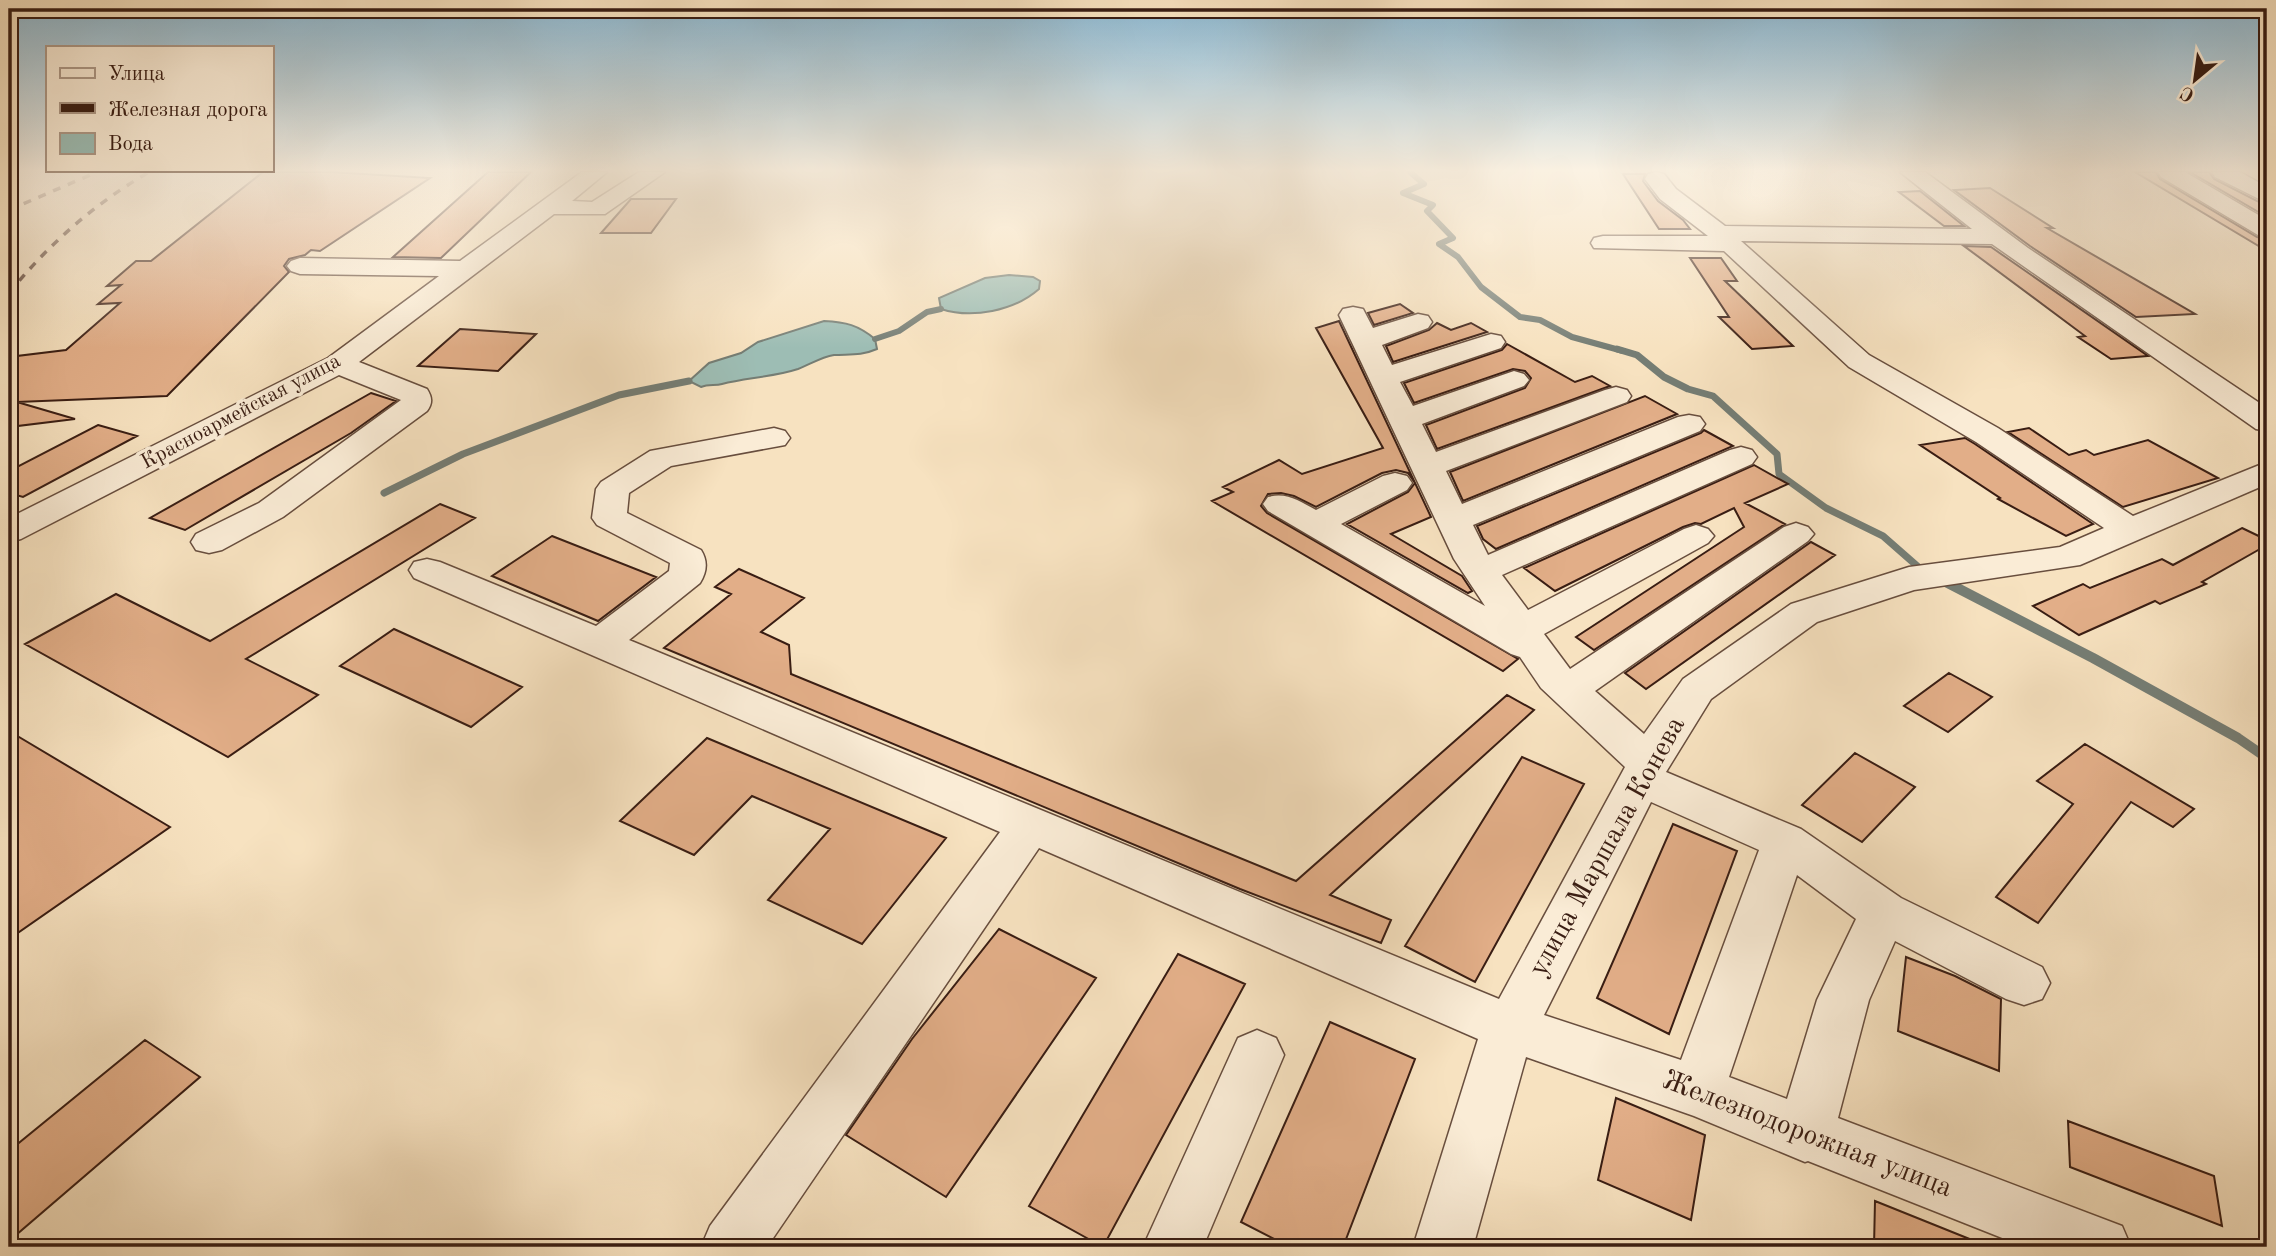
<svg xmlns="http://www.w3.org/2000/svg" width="2276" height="1256" font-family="'Old Standard TT',serif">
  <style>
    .water { fill: #9dbdb4; stroke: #757d74; stroke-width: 2 }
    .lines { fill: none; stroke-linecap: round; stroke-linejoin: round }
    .stream-far2 { stroke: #757d74; stroke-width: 6 }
    .stream-far1 { stroke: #757d74; stroke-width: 7 }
    .stream { stroke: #757d74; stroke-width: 10 }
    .building { fill: #e2ae88; stroke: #391d13; stroke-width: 2 }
    .minor-casing { stroke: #684e3e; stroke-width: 3 }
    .minor { fill: #faecd6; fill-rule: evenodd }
    .rail { stroke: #391d13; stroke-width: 3.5; stroke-dasharray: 8 8; stroke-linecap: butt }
    .labels { text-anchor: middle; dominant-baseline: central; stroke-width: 7; stroke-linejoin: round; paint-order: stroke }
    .far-street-label { font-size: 21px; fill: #391d13; stroke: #faecd6 }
    .near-street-label { font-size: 28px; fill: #391d13; stroke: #faecd6 }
  </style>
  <rect width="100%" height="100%" fill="#f7e2c0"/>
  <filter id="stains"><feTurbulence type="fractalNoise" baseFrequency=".00286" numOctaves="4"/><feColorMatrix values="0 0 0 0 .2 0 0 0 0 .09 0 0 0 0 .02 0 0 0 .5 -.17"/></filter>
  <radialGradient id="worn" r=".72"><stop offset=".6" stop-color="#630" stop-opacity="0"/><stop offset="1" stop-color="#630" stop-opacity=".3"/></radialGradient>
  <!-- water -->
  <path class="water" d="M 1009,275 L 1033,277 L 1040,281 L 1039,289 C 1014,311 972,319 941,309 L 939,298 L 985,278 Z
    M 824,321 C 846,322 858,325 875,339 L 877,349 C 861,356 850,354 834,355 C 821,357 809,365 798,369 C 773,377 746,378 722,384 C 715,386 709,384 701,387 L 689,381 L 709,363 L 741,353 L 758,342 Z"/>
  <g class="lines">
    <!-- stream-far2 -->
    <path class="stream-far2" d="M 1410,172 L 1424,184 L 1403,193 L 1433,205 L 1427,211 L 1453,238 L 1439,244 L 1458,257 L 1481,287 L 1520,317 L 1540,320 L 1572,337 L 1623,351
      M 875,339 L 899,331 L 927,312 L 941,309"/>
    <!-- stream-far1 -->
    <path class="stream-far1" d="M 1617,349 L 1637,355 L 1664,377 L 1688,389 L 1713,396 L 1777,454 L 1779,474 L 1826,508 L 1883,536 L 1924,572
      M 384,493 L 463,454 L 619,395 L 689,381
      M 1940,579 L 1943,581"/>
    <!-- stream -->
    <path class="stream" d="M 1940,579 L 2093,658 L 2238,738 L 2267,758"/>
  </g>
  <!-- building -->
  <path class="building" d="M 263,172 L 331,172 L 430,178 L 320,251 L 311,250 L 305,255 L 289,259 L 284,266 L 289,272 L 167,396 L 17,402 L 75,419 L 9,427 L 9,357 L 66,350 L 120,303 L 98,304 L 121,285 L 107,286 L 136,261 L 151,261 Z
    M 488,172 L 531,172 L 441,258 L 393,257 Z
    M 2135,172 L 2156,172 L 2160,179 L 2257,237 L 2267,239 L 2267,251 Z
    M 2190,172 L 2209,172 L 2214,179 L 2267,206 L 2267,217 Z
    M 1623,174 L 1645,174 L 1643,181 L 1658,201 L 1683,220 L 1690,229 L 1659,229 Z
    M 1990,188 L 2053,228 L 2047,228 L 2195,314 L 2136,317 L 2030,246 L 1954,190 Z
    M 1920,191 L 1964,226 L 1944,226 L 1899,192 Z
    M 631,199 L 676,199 L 651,233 L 601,233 Z
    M 1964,246 L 1991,247 L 2148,356 L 2111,359 L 2078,337 L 2085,336 Z
    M 1690,258 L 1721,258 L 1737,281 L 1725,281 L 1793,346 L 1752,349 L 1719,317 L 1729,317 Z
    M 1400,304 L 1413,313 L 1374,325 L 1368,313 Z
    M 1339,321 L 1431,517 L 1391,534 L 1462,576 L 1472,591 L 1468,593 L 1347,524 L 1408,492 L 1415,483 L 1408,473 L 1396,470 L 1382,473 L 1316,507 L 1294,496 L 1281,493 L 1268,494 L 1261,506 L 1267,513 L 1518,659 L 1503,671 L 1212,501 L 1233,492 L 1223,487 L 1279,460 L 1302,474 L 1383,448 L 1316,328 Z
    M 1437,323 L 1451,330 L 1471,323 L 1487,332 L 1393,362 L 1386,346 L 1429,330 Z
    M 460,329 L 536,334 L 498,371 L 418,366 Z
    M 1507,344 L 1575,382 L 1592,376 L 1610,386 L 1437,449 L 1426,425 L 1525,388 L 1531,378 L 1525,371 L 1513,369 L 1414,403 L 1404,383 L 1502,350 Z
    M 371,393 L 396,401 L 351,433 L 185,530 L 150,518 Z
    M 1645,396 L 1677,414 L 1463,501 L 1450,472 Z
    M 98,425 L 137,436 L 23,497 L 9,493 L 9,471 Z
    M 2029,428 L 2069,455 L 2086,450 L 2094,455 L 2148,440 L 2218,478 L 2123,507 L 2008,432 Z
    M 1704,430 L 1733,446 L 1496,549 L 1483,539 L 1477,526 L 1701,433 Z
    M 1965,438 L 1975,444 L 2093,524 L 2066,536 L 1998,499 L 2000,498 L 1920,445 Z
    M 1754,465 L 1788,484 L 1745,503 L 1785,524 L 1594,650 L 1576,637 L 1744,527 L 1734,508 L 1701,524 L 1695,523 L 1683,527 L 1555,591 L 1524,568 Z
    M 440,504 L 475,518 L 246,659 L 318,695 L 228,757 L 25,644 L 116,594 L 210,641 Z
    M 2242,528 L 2267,540 L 2267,545 L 2202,582 L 2206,584 L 2160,604 L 2155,601 L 2079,635 L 2033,606 L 2083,584 L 2090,588 L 2162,559 L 2173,565 Z
    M 552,536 L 656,577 L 598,621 L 492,576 Z
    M 1811,542 L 1835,555 L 1646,689 L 1625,673 Z
    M 739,569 L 804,598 L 761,632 L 789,645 L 791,674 L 1296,881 L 1507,695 L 1534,710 L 1330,895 L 1391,920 L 1381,943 L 1240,889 L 664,648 L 731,594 L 715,587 Z
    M 394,629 L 522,687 L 471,727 L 340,666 Z
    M 1949,673 L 1992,697 L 1948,732 L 1904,706 Z
    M 9,731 L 170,827 L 9,939 Z
    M 707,738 L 946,838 L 862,944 L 768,900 L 830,829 L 752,796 L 694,855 L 620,821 Z
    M 2085,744 L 2194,809 L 2173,827 L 2131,802 L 2038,923 L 1996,897 L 2073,804 L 2037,781 Z
    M 1855,753 L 1915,787 L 1862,842 L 1802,805 Z
    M 1522,757 L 1584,784 L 1475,982 L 1405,946 Z
    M 1673,824 L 1737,851 L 1669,1034 L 1597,998 Z
    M 999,929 L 1096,978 L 946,1197 L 846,1135 L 912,1039 Z
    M 1178,954 L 1245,984 L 1103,1247 L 1029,1206 Z
    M 1906,957 L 1955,976 L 2001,999 L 1999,1071 L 1898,1031 Z
    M 1330,1022 L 1415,1059 L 1343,1247 L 1290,1247 L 1241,1222 Z
    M 145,1040 L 200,1077 L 9,1241 L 9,1151 Z
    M 1616,1098 L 1705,1135 L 1691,1220 L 1598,1180 Z
    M 2068,1121 L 2214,1176 L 2222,1226 L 2070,1167 Z
    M 1875,1201 L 1987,1246 L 1987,1247 L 1874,1247 Z"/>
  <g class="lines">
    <!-- minor casing -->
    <g class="minor-casing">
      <path id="minor" d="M 582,172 L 607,172 L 572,201 L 592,202 L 639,172 L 665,172 L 605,214 L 554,214 L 359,362 L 427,389 C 432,397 433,403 427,411 L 283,517 L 222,550 L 209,553 L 196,550 L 191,542 L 196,534 L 259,503 L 401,400 L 339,375 L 21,539 L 9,542 L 9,518 L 328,358 L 439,276 L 300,274 L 291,271 L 287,266 L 291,261 L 300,258 L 460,261 Z
        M 1656,172 L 1664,174 L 1676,189 L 1725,226 L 1972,229 L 1900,172 L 1925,172 L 2028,248 L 2267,408 L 2267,431 L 2256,429 L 1992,244 L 1741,241 L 1869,355 L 1998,428 L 2133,516 L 2267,462 L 2267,484 L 2080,565 L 1914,590 L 1817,622 L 1711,699 L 1666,772 L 1801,829 L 1901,898 L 2042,967 L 2050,983 L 2042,999 L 2024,1005 L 2006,999 L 1895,941 L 1869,1000 L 1838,1118 L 2122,1226 L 2131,1247 L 2025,1247 L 1808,1161 L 1805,1162 L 1694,1116 L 1526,1057 L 1473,1247 L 1413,1247 L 1478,1039 L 1039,848 L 767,1247 L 701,1247 L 710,1226 L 1000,832 L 414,578 L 409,570 L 414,562 L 427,559 L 440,562 L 596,626 L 669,571 L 670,563 L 597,525 L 592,518 L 596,489 L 601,482 L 650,451 L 774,428 L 785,431 L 790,438 L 785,445 L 671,466 L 629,493 L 627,513 L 701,550 C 708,561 707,572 700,583 L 629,640 L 1499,999 L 1625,767 L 1541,688 L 1520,657 L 1511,654 L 1268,511 L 1263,504 L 1268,497 C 1287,492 1299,501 1316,510 L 1383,476 L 1395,473 L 1407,476 L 1412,483 L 1407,490 L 1341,524 L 1485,606 L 1454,559 L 1339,315 L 1343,309 L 1353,307 L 1363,309 L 1373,328 L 1418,314 L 1428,316 L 1432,322 L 1428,328 L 1382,345 L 1392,365 L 1491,334 L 1501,336 L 1505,342 L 1501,348 L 1400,382 L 1413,406 L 1514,371 L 1524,374 L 1529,380 L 1524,386 L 1422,424 L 1436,452 L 1605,390 L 1616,387 L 1627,390 L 1631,396 L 1627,402 L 1446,471 L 1462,504 L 1678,417 L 1689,415 L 1700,417 L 1705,424 L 1700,431 L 1473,525 L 1488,555 L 1730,450 L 1741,447 L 1752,450 L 1757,457 L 1752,464 L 1502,575 L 1528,610 L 1684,529 L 1696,525 L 1708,529 L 1714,536 L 1708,543 L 1544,634 L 1570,669 L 1784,527 L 1796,523 L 1808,527 L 1814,534 L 1808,541 L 1595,691 L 1644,734 L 1683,679 L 1791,604 L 1909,567 L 2060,547 L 2104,528 L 1976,442 L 1849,367 L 1724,251 L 1594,248 L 1591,243 L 1594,238 L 1603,236 L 1708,236 L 1660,199 L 1645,179 L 1648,174 ZM 1651,802 L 1759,850 L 1681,1060 L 1544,1015 ZM 1797,875 L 1856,919 L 1817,1000 L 1787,1099 L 1729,1077 Z
        M 2158,172 L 2185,172 L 2267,220 L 2267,237 L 2258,235 L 2161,177 Z
        M 2212,172 L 2240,172 L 2267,187 L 2267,203 L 2215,177 Z
        M 1257,1030 L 1276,1038 L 1284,1055 L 1203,1247 L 1143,1247 L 1238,1038 Z"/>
    </g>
    <!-- minor -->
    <use href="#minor" class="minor"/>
    <!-- rail -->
    <path class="rail" d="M 9,210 L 97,172
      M 9,293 C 49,244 94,204 149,172"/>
  </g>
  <!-- sky -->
  <linearGradient id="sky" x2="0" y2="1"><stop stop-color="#8ab8d3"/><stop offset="0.49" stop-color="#fbf2e3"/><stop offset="1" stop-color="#fbf2e3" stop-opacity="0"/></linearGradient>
  <rect width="2276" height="348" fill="url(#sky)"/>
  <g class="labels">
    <!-- far-street labels -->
    <g class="far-street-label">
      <text transform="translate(241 412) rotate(-28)">Красноармейская улица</text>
    </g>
    <!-- near-street labels -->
    <g class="near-street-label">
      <text transform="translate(1608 847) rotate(-61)">улица Маршала Конева</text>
      <text transform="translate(1807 1135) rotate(21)">Железнодорожная улица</text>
    </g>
  </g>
  <!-- margin -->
  <rect width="2276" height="1256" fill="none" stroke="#f7e2c0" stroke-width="35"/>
  <rect x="10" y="10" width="2255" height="1235" fill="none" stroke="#391d13" stroke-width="3.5"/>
  <rect x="18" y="18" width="2241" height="1221" fill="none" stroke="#391d13" stroke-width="2"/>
  <!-- legend -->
  <rect x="46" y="46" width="228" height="126" fill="#faecd6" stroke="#ad9988" stroke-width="2"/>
  <rect x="60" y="68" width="35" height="10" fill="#faecd6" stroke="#ad9988" stroke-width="2"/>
  <text x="108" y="80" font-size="21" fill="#391d13">Улица</text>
  <rect x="60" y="103" width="35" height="10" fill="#391d13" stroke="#ad9988" stroke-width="2"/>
  <text x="108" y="116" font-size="21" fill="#391d13">Железная дорога</text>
  <rect x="60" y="133" width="35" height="21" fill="#9dbdb4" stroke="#ad9988" stroke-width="2"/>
  <text x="108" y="150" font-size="21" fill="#391d13">Вода</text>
  <!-- north arrow -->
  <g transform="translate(2195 80) rotate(209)" stroke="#faecd6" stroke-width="5" paint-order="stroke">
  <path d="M0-5L12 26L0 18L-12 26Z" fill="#391d13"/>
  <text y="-10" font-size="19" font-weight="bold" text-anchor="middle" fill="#391d13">С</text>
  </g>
  <rect width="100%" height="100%" filter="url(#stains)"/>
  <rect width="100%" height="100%" fill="url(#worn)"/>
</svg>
